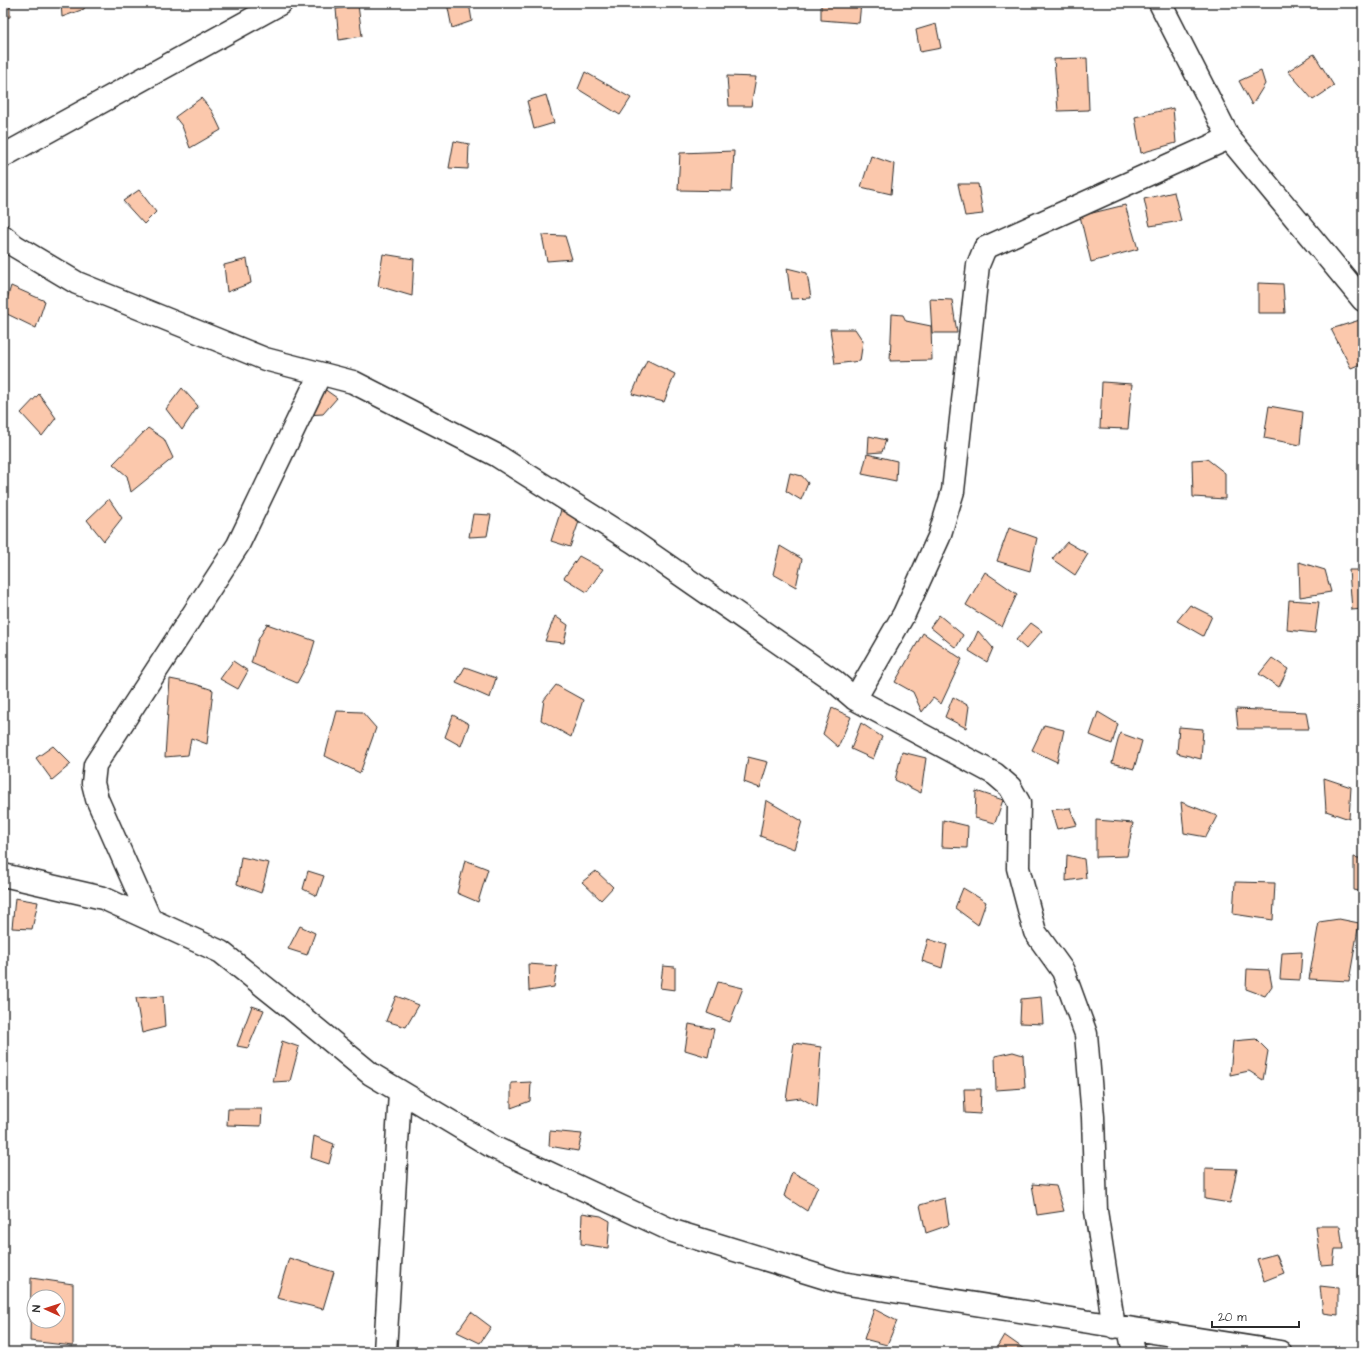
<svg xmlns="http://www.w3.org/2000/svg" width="1366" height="1355" font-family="'Architects Daughter',sans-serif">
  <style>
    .building { fill: #fbc8ac; stroke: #2b2b2b; fill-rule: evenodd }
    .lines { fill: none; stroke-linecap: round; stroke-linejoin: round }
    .minor-casing { stroke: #2b2b2b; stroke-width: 25 }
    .minor { stroke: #fff; stroke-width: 22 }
  </style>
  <rect width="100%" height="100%" fill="#fff"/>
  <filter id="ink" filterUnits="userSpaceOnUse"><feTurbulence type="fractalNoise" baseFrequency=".025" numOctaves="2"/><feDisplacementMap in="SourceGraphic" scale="8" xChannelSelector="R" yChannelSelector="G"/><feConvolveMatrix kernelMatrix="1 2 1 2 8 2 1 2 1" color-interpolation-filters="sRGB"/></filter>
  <g filter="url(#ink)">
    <!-- building -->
    <path class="building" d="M 3,3 L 10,3 L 10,17 L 3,18 Z
      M 61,3 L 86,3 L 84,9 L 62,17 Z
      M 447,3 L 469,3 L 472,21 L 452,28 Z
      M 821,3 L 861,3 L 859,23 L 821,20 Z
      M 358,5 L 362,36 L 339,40 L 336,9 Z
      M 936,24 L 941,48 L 920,52 L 916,30 Z
      M 1314,54 L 1334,86 L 1313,100 L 1288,71 Z
      M 1087,58 L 1089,110 L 1058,111 L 1054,59 Z
      M 1261,71 L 1265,84 L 1252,105 L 1239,81 Z
      M 585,72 L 631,98 L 620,115 L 578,89 Z
      M 727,76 L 756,77 L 751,106 L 729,106 Z
      M 546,95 L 554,123 L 534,129 L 527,101 Z
      M 201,98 L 212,111 L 221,130 L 190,148 L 182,126 L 175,117 Z
      M 1173,108 L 1176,143 L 1141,153 L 1135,117 Z
      M 454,141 L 469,144 L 468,169 L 449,168 Z
      M 734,151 L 732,191 L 678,190 L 680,153 Z
      M 871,156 L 894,164 L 891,194 L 861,187 Z
      M 958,184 L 978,184 L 983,214 L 965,216 Z
      M 139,190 L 156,212 L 144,224 L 123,201 Z
      M 1174,192 L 1181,221 L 1150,226 L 1144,199 Z
      M 1125,205 L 1138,249 L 1091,262 L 1080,216 Z
      M 542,235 L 565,236 L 572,259 L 547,261 Z
      M 383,254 L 414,259 L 412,296 L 378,286 Z
      M 247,259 L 251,283 L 227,292 L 224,265 Z
      M 787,268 L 807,273 L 811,298 L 791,299 Z
      M 1258,283 L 1283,284 L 1285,313 L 1258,313 Z
      M 11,286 L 45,301 L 36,328 L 3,312 Z
      M 930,299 L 952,300 L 957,333 L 932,333 Z
      M 892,314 L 903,315 L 906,321 L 931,326 L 932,360 L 890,361 Z
      M 1363,319 L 1363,363 L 1351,368 L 1331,329 Z
      M 830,329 L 855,329 L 863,341 L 860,361 L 835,364 Z
      M 647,360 L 675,374 L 664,402 L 632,394 Z
      M 1102,382 L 1132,384 L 1128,429 L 1100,428 Z
      M 320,386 L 337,398 L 323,414 L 306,415 Z
      M 182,388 L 198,406 L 182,430 L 166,409 Z
      M 39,394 L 56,418 L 42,436 L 21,413 Z
      M 1269,406 L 1303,412 L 1300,445 L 1264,438 Z
      M 148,428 L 164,439 L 173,458 L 131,492 L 127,476 L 113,464 Z
      M 869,436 L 886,440 L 882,452 L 868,453 Z
      M 867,454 L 897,461 L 896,481 L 862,474 Z
      M 1207,459 L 1225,473 L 1225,499 L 1193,497 L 1192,460 Z
      M 790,473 L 802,476 L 808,483 L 801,500 L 786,491 Z
      M 109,499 L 122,518 L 104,541 L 87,520 Z
      M 562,507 L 581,516 L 570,547 L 551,541 Z
      M 473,514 L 491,515 L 487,536 L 469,537 Z
      M 1009,528 L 1037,538 L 1030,571 L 997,561 Z
      M 1067,542 L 1088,554 L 1075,575 L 1052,559 Z
      M 780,546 L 802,559 L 796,587 L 773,574 Z
      M 579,556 L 603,569 L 587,592 L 564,578 Z
      M 1299,562 L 1325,570 L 1331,592 L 1300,597 Z
      M 1349,570 L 1363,570 L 1363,609 L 1352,610 Z
      M 985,572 L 1017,594 L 1002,627 L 966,605 Z
      M 1289,600 L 1319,602 L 1315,633 L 1287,630 Z
      M 1190,605 L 1212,616 L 1203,636 L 1177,621 Z
      M 939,615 L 963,635 L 956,648 L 930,627 Z
      M 555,616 L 568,625 L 564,643 L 545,641 Z
      M 1031,623 L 1042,631 L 1026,649 L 1016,640 Z
      M 267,624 L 315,641 L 309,661 L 297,683 L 251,663 L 258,640 Z
      M 978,631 L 993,648 L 987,662 L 969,651 Z
      M 923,633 L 962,659 L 941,704 L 933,698 L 922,712 L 913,692 L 895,682 Z
      M 1272,658 L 1288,669 L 1279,687 L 1259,674 Z
      M 233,661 L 248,671 L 238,689 L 220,679 Z
      M 465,667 L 496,678 L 490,698 L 456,683 Z
      M 170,679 L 195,684 L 213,690 L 207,744 L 191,738 L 188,755 L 165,757 Z
      M 556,685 L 583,700 L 571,737 L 541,720 L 544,700 Z
      M 953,697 L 969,706 L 966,728 L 945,717 Z
      M 832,708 L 851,717 L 838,747 L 823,734 Z
      M 1236,709 L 1306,712 L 1309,729 L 1238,729 Z
      M 337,711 L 362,712 L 376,728 L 360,773 L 325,756 Z
      M 1098,712 L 1118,724 L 1112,744 L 1090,735 Z
      M 453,715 L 469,724 L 461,746 L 445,737 Z
      M 861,723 L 882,737 L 873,759 L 851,749 Z
      M 1044,725 L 1064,730 L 1057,762 L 1032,750 Z
      M 1179,727 L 1203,729 L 1201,759 L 1177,753 Z
      M 1120,733 L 1142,741 L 1134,769 L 1112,763 Z
      M 53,746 L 71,764 L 52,780 L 36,758 Z
      M 902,752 L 926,758 L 921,793 L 895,780 Z
      M 748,757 L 768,762 L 760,788 L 744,782 Z
      M 1324,778 L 1351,787 L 1349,819 L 1326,811 Z
      M 976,791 L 1003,800 L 995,823 L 975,818 Z
      M 766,800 L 802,821 L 794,849 L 760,836 Z
      M 1181,802 L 1217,816 L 1206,837 L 1184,833 Z
      M 1070,808 L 1077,825 L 1057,829 L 1051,810 Z
      M 943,820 L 968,826 L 967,848 L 942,847 Z
      M 1096,820 L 1133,823 L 1127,856 L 1096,857 Z
      M 1067,855 L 1084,859 L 1086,878 L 1066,881 Z
      M 241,857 L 269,863 L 261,893 L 237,884 Z
      M 1354,857 L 1363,859 L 1363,892 L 1354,890 Z
      M 465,860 L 488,869 L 478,902 L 457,893 Z
      M 308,871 L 324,876 L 317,896 L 303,889 Z
      M 596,871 L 613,887 L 601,900 L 582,882 Z
      M 1235,882 L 1275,883 L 1273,920 L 1233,914 Z
      M 963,888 L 986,902 L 978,925 L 955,908 Z
      M 15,898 L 38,902 L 32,929 L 12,928 Z
      M 1339,919 L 1359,923 L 1349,981 L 1309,979 L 1319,922 Z
      M 300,926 L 315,933 L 307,955 L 288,949 Z
      M 928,939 L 947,945 L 942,968 L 922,961 Z
      M 1302,952 L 1300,980 L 1280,979 L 1282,953 Z
      M 528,964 L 557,966 L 554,987 L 529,991 Z
      M 663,966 L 675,967 L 675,990 L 660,988 Z
      M 1247,969 L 1269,970 L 1272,986 L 1265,996 L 1246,989 Z
      M 718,982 L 743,988 L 730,1022 L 707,1013 Z
      M 163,996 L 165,1027 L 142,1033 L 136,998 Z
      M 396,996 L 419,1005 L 406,1027 L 386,1021 Z
      M 1041,997 L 1043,1024 L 1020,1023 L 1021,999 Z
      M 252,1006 L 264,1010 L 248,1048 L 237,1046 Z
      M 689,1024 L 714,1029 L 708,1057 L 685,1050 Z
      M 1256,1039 L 1268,1051 L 1263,1080 L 1249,1071 L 1230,1075 L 1233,1041 Z
      M 282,1041 L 299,1047 L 290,1081 L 273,1082 Z
      M 794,1043 L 821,1047 L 817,1107 L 801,1098 L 786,1100 Z
      M 1013,1052 L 1023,1055 L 1025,1088 L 996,1090 L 995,1056 Z
      M 531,1082 L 530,1101 L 511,1108 L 511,1083 Z
      M 964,1089 L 981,1089 L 980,1114 L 965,1113 Z
      M 228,1109 L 262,1109 L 261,1126 L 227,1125 Z
      M 550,1131 L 582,1134 L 578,1151 L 549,1146 Z
      M 314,1136 L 334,1144 L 329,1164 L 311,1158 Z
      M 1205,1168 L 1237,1169 L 1230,1203 L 1205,1199 Z
      M 792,1172 L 818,1186 L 807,1211 L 784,1196 Z
      M 1032,1184 L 1056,1186 L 1064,1211 L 1037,1215 Z
      M 945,1198 L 949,1225 L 926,1233 L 920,1205 Z
      M 582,1213 L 601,1216 L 610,1221 L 608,1248 L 581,1244 Z
      M 1316,1226 L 1340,1226 L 1343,1249 L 1335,1249 L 1333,1264 L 1321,1265 Z
      M 1360,1244 L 1363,1244 L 1363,1277 L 1359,1277 Z
      M 1276,1254 L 1284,1273 L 1264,1281 L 1257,1259 Z
      M 289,1258 L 334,1272 L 323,1309 L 277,1298 Z
      M 31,1278 L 73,1284 L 73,1346 L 30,1341 ZM 34,1297 L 58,1297 L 58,1321 L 34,1321 Z
      M 1320,1286 L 1338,1288 L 1338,1315 L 1323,1313 Z
      M 1360,1288 L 1363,1288 L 1363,1324 L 1360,1325 Z
      M 874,1309 L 897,1321 L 887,1345 L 864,1339 Z
      M 471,1312 L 491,1327 L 480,1343 L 457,1332 Z
      M 1004,1335 L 1024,1349 L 1022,1352 L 994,1352 Z"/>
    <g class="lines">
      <!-- minor casing -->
      <g class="minor-casing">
        <path id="minor" d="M 1160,3 L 1229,138 L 1363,300
          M 3,156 L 281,3
          M 3,236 L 15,246 L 77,283 L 265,359 L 353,382 L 496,455 L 635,543 L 834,681 L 855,699 L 995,774 L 1010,787 L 1019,803 L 1018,868 L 1035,932 L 1063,971 L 1086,1034 L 1093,1117 L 1096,1211 L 1114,1327
          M 855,699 L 904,614 L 939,537 L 953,491 L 978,265 L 985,248 L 1229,138
          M 3,875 L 103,898 L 221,952 L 291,1008 L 371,1074 L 493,1147 L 673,1231 L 842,1283 L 1280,1352
          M 150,919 L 97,799 L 93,783 L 95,765 L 238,545 L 320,374
          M 1129,1329 L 1134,1352
          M 385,1352 L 400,1092"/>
      </g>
      <!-- minor -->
      <use href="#minor" class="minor"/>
    </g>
  </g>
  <!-- margin -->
  <rect width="1366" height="1355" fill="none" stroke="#fff" stroke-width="16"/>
  <rect x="8" y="8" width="1350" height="1339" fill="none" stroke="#2b2b2b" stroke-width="1.5" filter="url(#ink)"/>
  <!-- north arrow -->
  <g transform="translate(46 1309) rotate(273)"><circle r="19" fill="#ffffff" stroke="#aaaaaa"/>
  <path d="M0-3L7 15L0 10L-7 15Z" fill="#c8321e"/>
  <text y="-6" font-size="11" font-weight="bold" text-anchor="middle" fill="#2b2b2b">N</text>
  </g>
  <!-- scale -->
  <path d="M1212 1321v6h87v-6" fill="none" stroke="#2b2b2b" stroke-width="2"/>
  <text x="1218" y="1321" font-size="12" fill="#2b2b2b" stroke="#ffffff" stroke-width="3" paint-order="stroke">20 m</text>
</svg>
